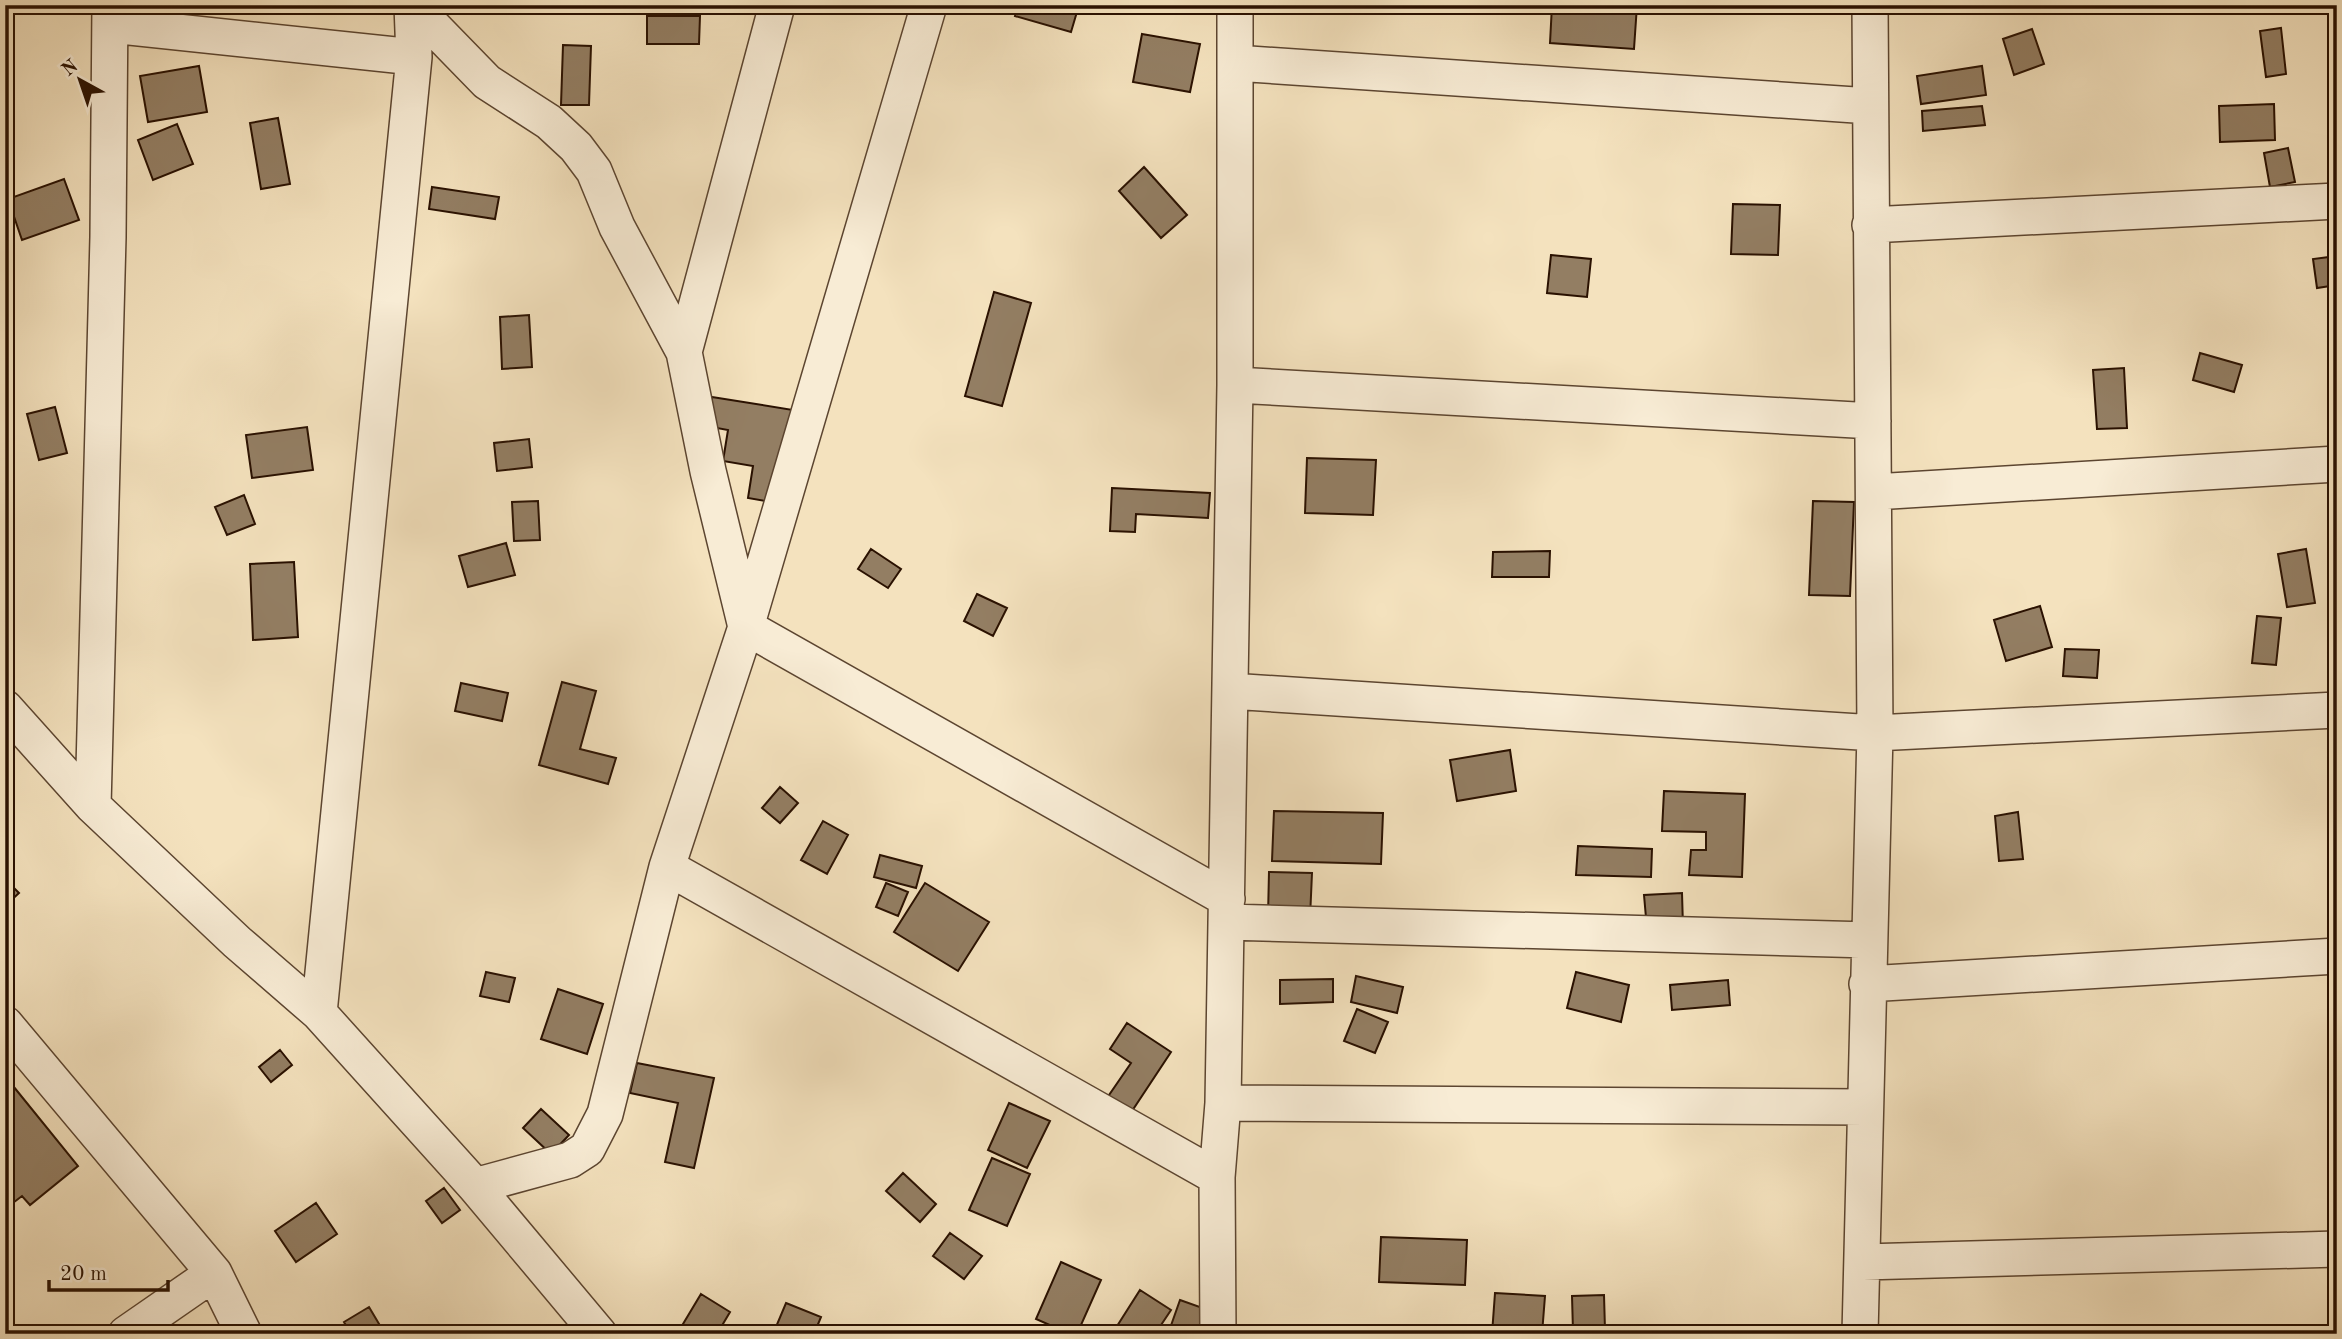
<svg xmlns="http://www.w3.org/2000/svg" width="2342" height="1339" font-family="'Old Standard TT',serif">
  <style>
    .building { fill: #937e63; stroke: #2a1101; stroke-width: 2 }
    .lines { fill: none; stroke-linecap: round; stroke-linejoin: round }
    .street-casing { stroke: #5c4530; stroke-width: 38 }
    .street { stroke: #f8ecd5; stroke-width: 35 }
  </style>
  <rect width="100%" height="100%" fill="#f4e2be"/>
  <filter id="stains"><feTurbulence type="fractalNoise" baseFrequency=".00286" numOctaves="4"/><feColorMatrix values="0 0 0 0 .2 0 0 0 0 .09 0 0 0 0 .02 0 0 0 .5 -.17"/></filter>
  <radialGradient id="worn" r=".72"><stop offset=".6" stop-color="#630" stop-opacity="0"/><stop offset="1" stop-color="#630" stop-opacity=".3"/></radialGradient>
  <!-- building -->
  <path class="building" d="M 1018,5 L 1079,5 L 1071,32 L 1015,16 Z
    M 1018,5 L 1079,5 L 1071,32 L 1015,16 Z
    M 1018,5 L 1079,5 L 1071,32 L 1015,16 Z
    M 1552,5 L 1637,5 L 1634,49 L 1550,43 Z
    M 1552,5 L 1637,5 L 1634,49 L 1550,43 Z
    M 1552,5 L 1637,5 L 1634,49 L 1550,43 Z
    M 647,16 L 700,16 L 699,44 L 647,44 Z
    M 647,16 L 700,16 L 699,44 L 647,44 Z
    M 647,16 L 700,16 L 699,44 L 647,44 Z
    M 2281,28 L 2286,74 L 2266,77 L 2260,31 Z
    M 2281,28 L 2286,74 L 2266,77 L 2260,31 Z
    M 2281,28 L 2286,74 L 2266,77 L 2260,31 Z
    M 2032,29 L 2044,64 L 2014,75 L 2003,39 Z
    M 2032,29 L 2044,64 L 2014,75 L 2003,39 Z
    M 2032,29 L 2044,64 L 2014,75 L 2003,39 Z
    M 1142,34 L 1200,44 L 1190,92 L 1133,82 Z
    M 1142,34 L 1200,44 L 1190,92 L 1133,82 Z
    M 1142,34 L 1200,44 L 1190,92 L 1133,82 Z
    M 563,45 L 591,46 L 589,105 L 561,105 Z
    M 563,45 L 591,46 L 589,105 L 561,105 Z
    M 563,45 L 591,46 L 589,105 L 561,105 Z
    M 199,66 L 207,112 L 148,122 L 140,76 Z
    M 199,66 L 207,112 L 148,122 L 140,76 Z
    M 199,66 L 207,112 L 148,122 L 140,76 Z
    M 1982,66 L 1986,95 L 1921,104 L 1917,76 Z
    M 1982,66 L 1986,95 L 1921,104 L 1917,76 Z
    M 1982,66 L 1986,95 L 1921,104 L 1917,76 Z
    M 2274,104 L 2275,140 L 2220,142 L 2219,106 Z
    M 2274,104 L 2275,140 L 2220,142 L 2219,106 Z
    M 2274,104 L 2275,140 L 2220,142 L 2219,106 Z
    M 1982,106 L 1985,125 L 1923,131 L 1922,111 Z
    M 1982,106 L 1985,125 L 1923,131 L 1922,111 Z
    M 1982,106 L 1985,125 L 1923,131 L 1922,111 Z
    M 278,118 L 290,184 L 261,189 L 250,123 Z
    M 278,118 L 290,184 L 261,189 L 250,123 Z
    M 278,118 L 290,184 L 261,189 L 250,123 Z
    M 177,124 L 193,164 L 153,180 L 138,140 Z
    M 177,124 L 193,164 L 153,180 L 138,140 Z
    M 177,124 L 193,164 L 153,180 L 138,140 Z
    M 2288,148 L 2295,182 L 2270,187 L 2264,153 Z
    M 2288,148 L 2295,182 L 2270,187 L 2264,153 Z
    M 2288,148 L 2295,182 L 2270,187 L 2264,153 Z
    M 1144,167 L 1187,215 L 1161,238 L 1119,191 Z
    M 1144,167 L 1187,215 L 1161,238 L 1119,191 Z
    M 1144,167 L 1187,215 L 1161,238 L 1119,191 Z
    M 64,179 L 79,220 L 22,240 L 8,199 Z
    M 64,179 L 79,220 L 22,240 L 8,199 Z
    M 64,179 L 79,220 L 22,240 L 8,199 Z
    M 432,187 L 499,197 L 495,219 L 429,209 Z
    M 432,187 L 499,197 L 495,219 L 429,209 Z
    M 432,187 L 499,197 L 495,219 L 429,209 Z
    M 1733,204 L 1780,205 L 1778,255 L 1731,254 Z
    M 1733,204 L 1780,205 L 1778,255 L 1731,254 Z
    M 1733,204 L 1780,205 L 1778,255 L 1731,254 Z
    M 1551,255 L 1591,259 L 1587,297 L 1547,293 Z
    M 1551,255 L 1591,259 L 1587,297 L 1547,293 Z
    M 1551,255 L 1591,259 L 1587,297 L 1547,293 Z
    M 2337,256 L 2337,285 L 2317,288 L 2313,259 Z
    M 2337,256 L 2337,285 L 2317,288 L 2313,259 Z
    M 2337,256 L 2337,285 L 2317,288 L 2313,259 Z
    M 994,292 L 1031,303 L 1002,406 L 965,396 Z
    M 994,292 L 1031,303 L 1002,406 L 965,396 Z
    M 994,292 L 1031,303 L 1002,406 L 965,396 Z
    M 529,315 L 532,367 L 502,369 L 500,317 Z
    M 529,315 L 532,367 L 502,369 L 500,317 Z
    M 529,315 L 532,367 L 502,369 L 500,317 Z
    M 2200,353 L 2242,365 L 2234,392 L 2193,380 Z
    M 2200,353 L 2242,365 L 2234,392 L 2193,380 Z
    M 2200,353 L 2242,365 L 2234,392 L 2193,380 Z
    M 2124,368 L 2127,428 L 2097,429 L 2093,370 Z
    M 2124,368 L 2127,428 L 2097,429 L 2093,370 Z
    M 2124,368 L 2127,428 L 2097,429 L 2093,370 Z
    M 712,397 L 793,410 L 777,503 L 748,498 L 753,466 L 723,461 L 728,430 L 706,426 Z
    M 712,397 L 793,410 L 777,503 L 748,498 L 753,466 L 723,461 L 728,430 L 706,426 Z
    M 712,397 L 793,410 L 777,503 L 748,498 L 753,466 L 723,461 L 728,430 L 706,426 Z
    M 55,407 L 67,453 L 39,460 L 27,414 Z
    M 55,407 L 67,453 L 39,460 L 27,414 Z
    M 55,407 L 67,453 L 39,460 L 27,414 Z
    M 307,427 L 313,470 L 252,478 L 246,435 Z
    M 307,427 L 313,470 L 252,478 L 246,435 Z
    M 307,427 L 313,470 L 252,478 L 246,435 Z
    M 529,439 L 532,467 L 497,471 L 494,443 Z
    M 529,439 L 532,467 L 497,471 L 494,443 Z
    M 529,439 L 532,467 L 497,471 L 494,443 Z
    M 1307,458 L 1376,460 L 1373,515 L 1305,513 Z
    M 1307,458 L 1376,460 L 1373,515 L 1305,513 Z
    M 1307,458 L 1376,460 L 1373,515 L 1305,513 Z
    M 1112,488 L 1210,493 L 1208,518 L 1136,514 L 1135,532 L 1110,531 Z
    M 1112,488 L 1210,493 L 1208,518 L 1136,514 L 1135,532 L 1110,531 Z
    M 1112,488 L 1210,493 L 1208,518 L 1136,514 L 1135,532 L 1110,531 Z
    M 244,495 L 255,524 L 227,535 L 215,507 Z
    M 244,495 L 255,524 L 227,535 L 215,507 Z
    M 244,495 L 255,524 L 227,535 L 215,507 Z
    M 538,501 L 540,540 L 514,541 L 512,502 Z
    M 538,501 L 540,540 L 514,541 L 512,502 Z
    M 538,501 L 540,540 L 514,541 L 512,502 Z
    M 1813,501 L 1854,502 L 1850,596 L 1809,595 Z
    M 1813,501 L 1854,502 L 1850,596 L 1809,595 Z
    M 1813,501 L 1854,502 L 1850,596 L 1809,595 Z
    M 506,543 L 515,575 L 468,587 L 459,556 Z
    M 506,543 L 515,575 L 468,587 L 459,556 Z
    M 506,543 L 515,575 L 468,587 L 459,556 Z
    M 871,549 L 901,569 L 888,588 L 858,569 Z
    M 871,549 L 901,569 L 888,588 L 858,569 Z
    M 871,549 L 901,569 L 888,588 L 858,569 Z
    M 2306,549 L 2315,603 L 2287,607 L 2278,554 Z
    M 2306,549 L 2315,603 L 2287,607 L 2278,554 Z
    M 2306,549 L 2315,603 L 2287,607 L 2278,554 Z
    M 1550,551 L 1549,577 L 1492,577 L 1493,552 Z
    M 1550,551 L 1549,577 L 1492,577 L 1493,552 Z
    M 1550,551 L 1549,577 L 1492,577 L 1493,552 Z
    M 294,562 L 298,637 L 253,640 L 250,564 Z
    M 294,562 L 298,637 L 253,640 L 250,564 Z
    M 294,562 L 298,637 L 253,640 L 250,564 Z
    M 977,594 L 1007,608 L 993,636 L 964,621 Z
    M 977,594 L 1007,608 L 993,636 L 964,621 Z
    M 977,594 L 1007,608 L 993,636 L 964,621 Z
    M 2040,606 L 2052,647 L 2006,661 L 1994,620 Z
    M 2040,606 L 2052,647 L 2006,661 L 1994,620 Z
    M 2040,606 L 2052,647 L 2006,661 L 1994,620 Z
    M 2257,616 L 2281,618 L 2276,665 L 2252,663 Z
    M 2257,616 L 2281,618 L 2276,665 L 2252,663 Z
    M 2257,616 L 2281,618 L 2276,665 L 2252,663 Z
    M 2065,649 L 2099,650 L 2097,678 L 2063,676 Z
    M 2065,649 L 2099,650 L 2097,678 L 2063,676 Z
    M 2065,649 L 2099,650 L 2097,678 L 2063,676 Z
    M 562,682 L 596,691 L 580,749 L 616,758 L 608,784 L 539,765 Z
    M 562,682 L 596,691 L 580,749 L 616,758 L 608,784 L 539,765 Z
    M 562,682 L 596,691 L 580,749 L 616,758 L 608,784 L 539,765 Z
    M 461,683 L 508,693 L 502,721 L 455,711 Z
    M 461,683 L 508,693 L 502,721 L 455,711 Z
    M 461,683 L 508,693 L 502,721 L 455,711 Z
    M 1510,750 L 1516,791 L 1457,801 L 1450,760 Z
    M 1510,750 L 1516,791 L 1457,801 L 1450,760 Z
    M 1510,750 L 1516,791 L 1457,801 L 1450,760 Z
    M 780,787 L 798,803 L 780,823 L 762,808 Z
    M 780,787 L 798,803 L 780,823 L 762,808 Z
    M 780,787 L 798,803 L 780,823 L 762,808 Z
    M 1664,791 L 1745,794 L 1742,877 L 1689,875 L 1691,850 L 1706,850 L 1706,832 L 1662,831 Z
    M 1664,791 L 1745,794 L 1742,877 L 1689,875 L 1691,850 L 1706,850 L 1706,832 L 1662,831 Z
    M 1664,791 L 1745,794 L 1742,877 L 1689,875 L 1691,850 L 1706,850 L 1706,832 L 1662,831 Z
    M 1274,811 L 1383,813 L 1381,864 L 1272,861 Z
    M 1274,811 L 1383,813 L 1381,864 L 1272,861 Z
    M 1274,811 L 1383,813 L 1381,864 L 1272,861 Z
    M 2018,812 L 2023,859 L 1999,861 L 1995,816 Z
    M 2018,812 L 2023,859 L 1999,861 L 1995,816 Z
    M 2018,812 L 2023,859 L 1999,861 L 1995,816 Z
    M 823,821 L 848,835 L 827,874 L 801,860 Z
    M 823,821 L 848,835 L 827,874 L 801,860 Z
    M 823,821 L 848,835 L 827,874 L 801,860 Z
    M 1578,846 L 1652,849 L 1651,877 L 1576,875 Z
    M 1578,846 L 1652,849 L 1651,877 L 1576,875 Z
    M 1578,846 L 1652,849 L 1651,877 L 1576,875 Z
    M 880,855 L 922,866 L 916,888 L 874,877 Z
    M 880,855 L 922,866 L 916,888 L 874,877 Z
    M 880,855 L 922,866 L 916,888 L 874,877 Z
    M 1269,872 L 1312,873 L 1310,918 L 1268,916 Z
    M 1269,872 L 1312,873 L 1310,918 L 1268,916 Z
    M 1269,872 L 1312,873 L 1310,918 L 1268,916 Z
    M 5,879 L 19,893 L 5,906 Z
    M 5,879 L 19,893 L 5,906 Z
    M 5,879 L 19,893 L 5,906 Z
    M 886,883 L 908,892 L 898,916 L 876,907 Z
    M 886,883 L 908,892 L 898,916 L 876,907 Z
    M 886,883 L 908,892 L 898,916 L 876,907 Z
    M 925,883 L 989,922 L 958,971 L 894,932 Z
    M 925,883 L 989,922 L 958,971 L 894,932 Z
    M 925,883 L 989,922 L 958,971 L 894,932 Z
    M 1682,893 L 1683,927 L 1647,929 L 1644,895 Z
    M 1682,893 L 1683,927 L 1647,929 L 1644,895 Z
    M 1682,893 L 1683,927 L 1647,929 L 1644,895 Z
    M 486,972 L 515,978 L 509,1002 L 480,996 Z
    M 486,972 L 515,978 L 509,1002 L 480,996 Z
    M 486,972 L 515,978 L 509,1002 L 480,996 Z
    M 1576,972 L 1629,985 L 1621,1022 L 1567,1008 Z
    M 1576,972 L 1629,985 L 1621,1022 L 1567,1008 Z
    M 1576,972 L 1629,985 L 1621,1022 L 1567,1008 Z
    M 1356,976 L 1403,987 L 1397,1013 L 1351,1002 Z
    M 1356,976 L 1403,987 L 1397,1013 L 1351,1002 Z
    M 1356,976 L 1403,987 L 1397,1013 L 1351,1002 Z
    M 1333,979 L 1333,1002 L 1280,1004 L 1280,980 Z
    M 1333,979 L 1333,1002 L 1280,1004 L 1280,980 Z
    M 1333,979 L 1333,1002 L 1280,1004 L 1280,980 Z
    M 1728,980 L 1730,1005 L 1672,1010 L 1670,985 Z
    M 1728,980 L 1730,1005 L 1672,1010 L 1670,985 Z
    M 1728,980 L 1730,1005 L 1672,1010 L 1670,985 Z
    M 558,989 L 603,1004 L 587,1054 L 541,1039 Z
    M 558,989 L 603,1004 L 587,1054 L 541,1039 Z
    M 558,989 L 603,1004 L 587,1054 L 541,1039 Z
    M 1357,1009 L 1388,1022 L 1375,1053 L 1344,1041 Z
    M 1357,1009 L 1388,1022 L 1375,1053 L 1344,1041 Z
    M 1357,1009 L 1388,1022 L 1375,1053 L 1344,1041 Z
    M 1127,1023 L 1171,1052 L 1130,1114 L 1107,1098 L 1131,1063 L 1110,1049 Z
    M 1127,1023 L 1171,1052 L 1130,1114 L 1107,1098 L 1131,1063 L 1110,1049 Z
    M 1127,1023 L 1171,1052 L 1130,1114 L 1107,1098 L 1131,1063 L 1110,1049 Z
    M 280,1050 L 292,1065 L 271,1082 L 259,1067 Z
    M 280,1050 L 292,1065 L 271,1082 L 259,1067 Z
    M 280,1050 L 292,1065 L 271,1082 L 259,1067 Z
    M 637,1063 L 714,1078 L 694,1168 L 665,1162 L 678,1103 L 630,1093 Z
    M 637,1063 L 714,1078 L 694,1168 L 665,1162 L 678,1103 L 630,1093 Z
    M 637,1063 L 714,1078 L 694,1168 L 665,1162 L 678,1103 L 630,1093 Z
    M 5,1076 L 78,1166 L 30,1205 L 22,1196 L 5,1209 Z
    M 5,1076 L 78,1166 L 30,1205 L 22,1196 L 5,1209 Z
    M 5,1076 L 78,1166 L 30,1205 L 22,1196 L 5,1209 Z
    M 1009,1103 L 1050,1121 L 1027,1168 L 988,1150 Z
    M 1009,1103 L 1050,1121 L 1027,1168 L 988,1150 Z
    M 1009,1103 L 1050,1121 L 1027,1168 L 988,1150 Z
    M 541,1109 L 569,1135 L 551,1154 L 523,1128 Z
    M 541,1109 L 569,1135 L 551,1154 L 523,1128 Z
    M 541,1109 L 569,1135 L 551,1154 L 523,1128 Z
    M 992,1158 L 1030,1174 L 1007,1226 L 969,1210 Z
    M 992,1158 L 1030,1174 L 1007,1226 L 969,1210 Z
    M 992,1158 L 1030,1174 L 1007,1226 L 969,1210 Z
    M 903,1173 L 936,1204 L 920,1222 L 886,1191 Z
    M 903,1173 L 936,1204 L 920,1222 L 886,1191 Z
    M 903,1173 L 936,1204 L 920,1222 L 886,1191 Z
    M 444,1188 L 460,1210 L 442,1223 L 426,1201 Z
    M 444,1188 L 460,1210 L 442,1223 L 426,1201 Z
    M 444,1188 L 460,1210 L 442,1223 L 426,1201 Z
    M 316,1203 L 337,1234 L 296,1262 L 275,1231 Z
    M 316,1203 L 337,1234 L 296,1262 L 275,1231 Z
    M 316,1203 L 337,1234 L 296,1262 L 275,1231 Z
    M 950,1233 L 982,1256 L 964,1279 L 933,1256 Z
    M 950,1233 L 982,1256 L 964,1279 L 933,1256 Z
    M 950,1233 L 982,1256 L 964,1279 L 933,1256 Z
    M 1381,1237 L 1467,1240 L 1465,1285 L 1379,1282 Z
    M 1381,1237 L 1467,1240 L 1465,1285 L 1379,1282 Z
    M 1381,1237 L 1467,1240 L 1465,1285 L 1379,1282 Z
    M 1061,1262 L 1101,1280 L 1077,1334 L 1070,1334 L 1036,1319 Z
    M 1061,1262 L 1101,1280 L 1077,1334 L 1070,1334 L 1036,1319 Z
    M 1061,1262 L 1101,1280 L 1077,1334 L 1070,1334 L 1036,1319 Z
    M 1140,1290 L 1171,1310 L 1155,1334 L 1112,1334 Z
    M 1140,1290 L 1171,1310 L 1155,1334 L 1112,1334 Z
    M 1140,1290 L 1171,1310 L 1155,1334 L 1112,1334 Z
    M 1495,1293 L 1545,1296 L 1542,1334 L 1492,1334 Z
    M 1495,1293 L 1545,1296 L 1542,1334 L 1492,1334 Z
    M 1495,1293 L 1545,1296 L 1542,1334 L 1492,1334 Z
    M 701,1294 L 730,1312 L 717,1334 L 677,1334 Z
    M 701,1294 L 730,1312 L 717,1334 L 677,1334 Z
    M 701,1294 L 730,1312 L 717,1334 L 677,1334 Z
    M 1604,1295 L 1605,1330 L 1573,1331 L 1572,1296 Z
    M 1604,1295 L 1605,1330 L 1573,1331 L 1572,1296 Z
    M 1604,1295 L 1605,1330 L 1573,1331 L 1572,1296 Z
    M 1180,1300 L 1214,1312 L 1206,1334 L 1168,1334 Z
    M 1180,1300 L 1214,1312 L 1206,1334 L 1168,1334 Z
    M 1180,1300 L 1214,1312 L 1206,1334 L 1168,1334 Z
    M 786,1303 L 821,1317 L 814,1334 L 773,1334 Z
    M 786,1303 L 821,1317 L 814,1334 L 773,1334 Z
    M 786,1303 L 821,1317 L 814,1334 L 773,1334 Z
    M 369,1307 L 385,1334 L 351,1334 L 344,1322 Z
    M 369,1307 L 385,1334 L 351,1334 L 344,1322 Z
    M 369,1307 L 385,1334 L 351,1334 L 344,1322 Z"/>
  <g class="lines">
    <!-- street casing -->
    <g class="street-casing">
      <path id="street" d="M 412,5 L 487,82 L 549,122 L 576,147 L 594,171 L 617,227 L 684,352
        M 777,5 L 684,352 L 708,471 L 746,627 L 1227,899
        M 111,25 L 414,57
        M 1235,63 L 1870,106
        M 1870,225 L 2337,201
        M 1235,385 L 1873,421
        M 1874,492 L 2337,464
        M 1230,691 L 1875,733 L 2337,710
        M 5,708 L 93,806 L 237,942 L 319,1013 L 475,1186 L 599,1334
        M 93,806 L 108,237 L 110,5
        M 667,867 L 1217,1177
        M 1226,922 L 1869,940
        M 1867,984 L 2337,956
        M 319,1013 L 414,57 L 412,5
        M 5,1024 L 214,1273 L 244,1334
        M 1223,1103 L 1865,1107
        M 475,1186 L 570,1160 L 587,1149 L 605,1114 L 667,867 L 746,627 L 929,5
        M 1863,1262 L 2337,1249
        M 126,1334 L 214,1273
        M 1218,1334 L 1217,1177 L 1223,1103 L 1235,385 L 1235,5
        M 1860,1334 L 1875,733 L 1870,5"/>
    </g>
    <!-- street -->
    <use href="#street" class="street"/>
  </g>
  <!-- margin -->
  <rect width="2342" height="1339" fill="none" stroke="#f4e2be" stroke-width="28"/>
  <rect x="7" y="7" width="2328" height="1325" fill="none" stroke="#2a1101" stroke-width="3.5"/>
  <rect x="14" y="14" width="2314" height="1311" fill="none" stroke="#2a1101" stroke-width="2"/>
  <!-- north arrow -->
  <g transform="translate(80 80) rotate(320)" stroke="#f8ecd5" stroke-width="5" paint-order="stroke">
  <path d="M0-5L12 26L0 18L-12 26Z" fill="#2a1101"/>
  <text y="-10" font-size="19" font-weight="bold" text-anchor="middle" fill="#2a1101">N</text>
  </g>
  <!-- scale -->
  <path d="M49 1280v10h119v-10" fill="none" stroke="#2a1101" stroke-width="3.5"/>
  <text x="60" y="1280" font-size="21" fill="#2a1101" stroke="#f8ecd5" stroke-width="5" paint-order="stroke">20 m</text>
  <rect width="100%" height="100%" filter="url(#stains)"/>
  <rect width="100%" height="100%" fill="url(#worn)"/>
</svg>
